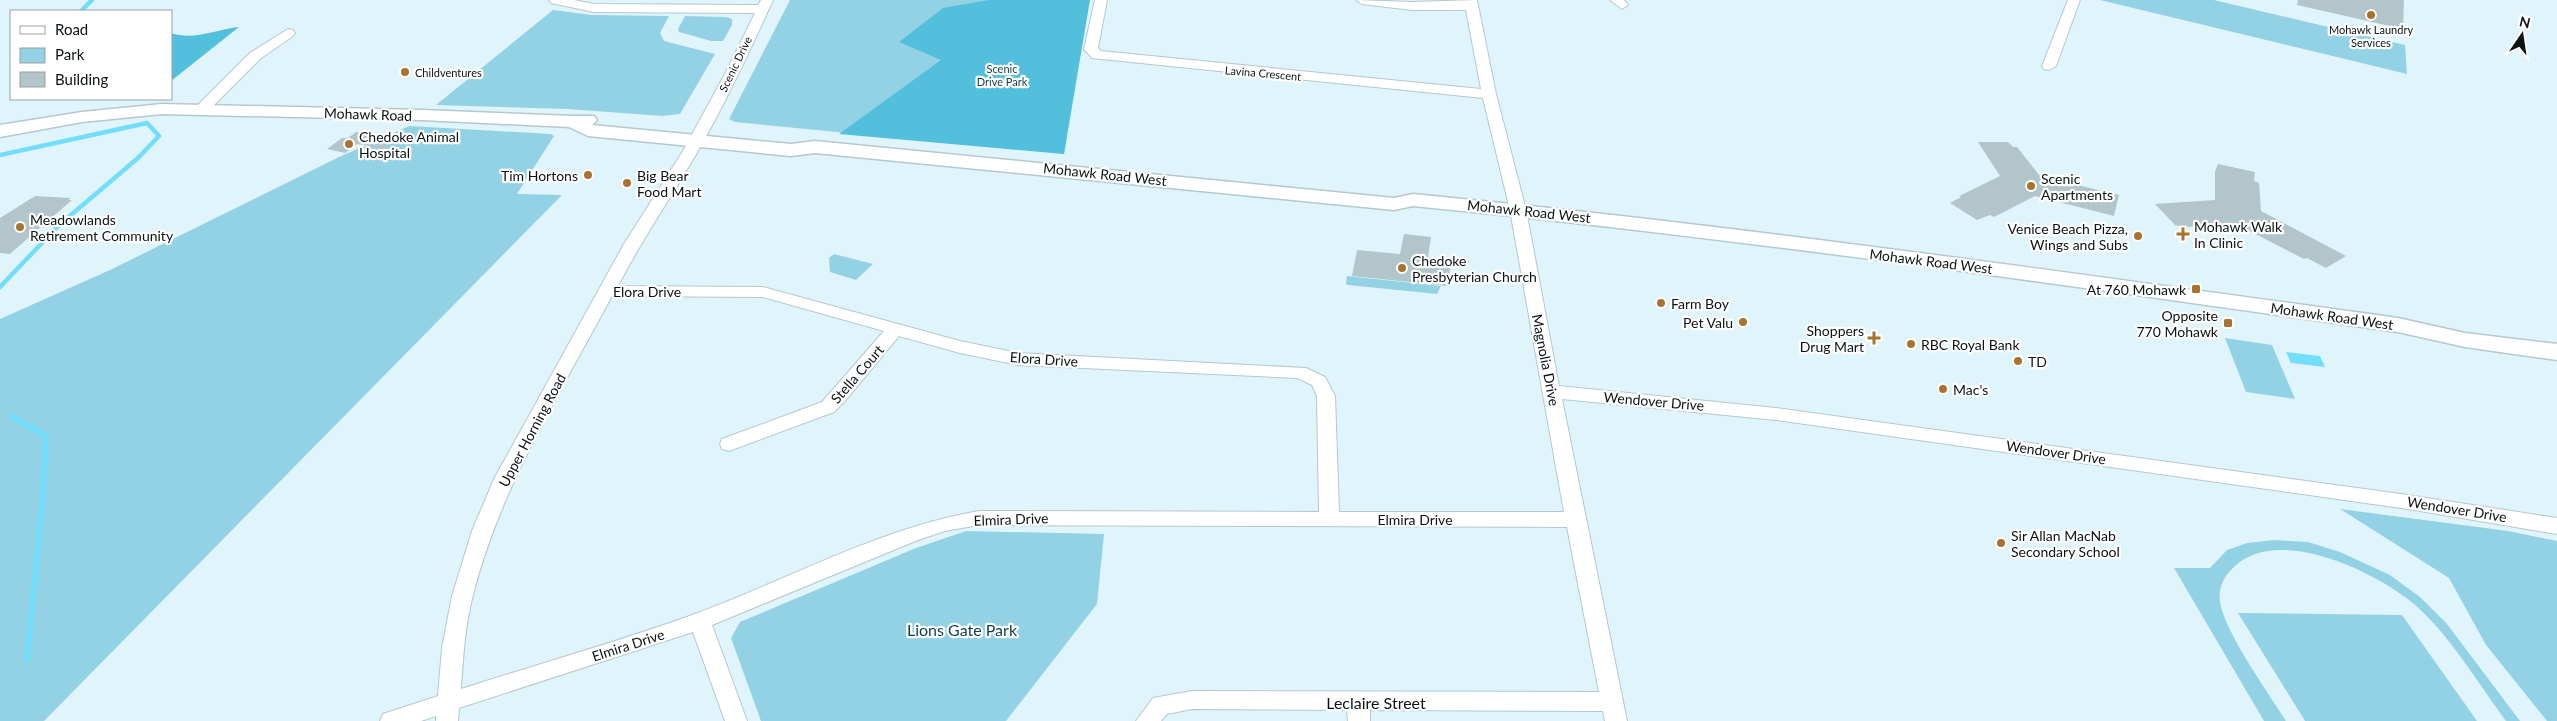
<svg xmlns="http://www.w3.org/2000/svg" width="2557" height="721" font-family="Lato,sans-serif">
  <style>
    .green { fill: #93d2e4 }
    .forest { fill: #52c0dc }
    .water { fill: #72defb }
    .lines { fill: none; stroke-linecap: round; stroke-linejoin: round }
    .stream-far1 { stroke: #72defb; stroke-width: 4.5 }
    .stream { stroke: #72defb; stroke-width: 5.5 }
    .building { fill: #b1c5cb }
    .minor-casing { stroke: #b4c8ce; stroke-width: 2 }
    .major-casing { stroke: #b4c8ce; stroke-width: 3 }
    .minor { fill: #fff; fill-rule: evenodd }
    .major { fill: #fff; fill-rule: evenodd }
    .poi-dot { fill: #aa722f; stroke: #fff; stroke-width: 2 }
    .labels { text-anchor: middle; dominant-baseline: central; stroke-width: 4.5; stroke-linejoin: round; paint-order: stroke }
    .far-poi-label { font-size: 11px; fill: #0b1214; stroke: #fff }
    .far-street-label { font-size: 11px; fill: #0b1214; stroke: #fff }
    .far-park-label { font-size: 11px; fill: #0d3f4b; stroke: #fff }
    .street-label { font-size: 14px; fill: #0b1214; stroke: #fff }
    .poi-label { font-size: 14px; fill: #0b1214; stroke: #fff; text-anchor: start }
    .near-park-label { font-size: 16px; fill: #0d3f4b; stroke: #fff }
    .near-street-label { font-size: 16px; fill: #0b1214; stroke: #fff }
  </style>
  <rect width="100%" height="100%" fill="#e0f5fb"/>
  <!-- green -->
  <path class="green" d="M 790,0 L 1088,0 L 1064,154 L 735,122 L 729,119 Z
    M 2100,0 L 2214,0 L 2405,45 L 2407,74 Z
    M 553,10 L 592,15 L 669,16 L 660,33 L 664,41 L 715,54 L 680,114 L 662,116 L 568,109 L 436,105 Z
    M 685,16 L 726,17 L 732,19 L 732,25 L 723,41 L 711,41 L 679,32 L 678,29 Z
    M 409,126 L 551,134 L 554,136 L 517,194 L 562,195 L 44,721 L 0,721 L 0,319 L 110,270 L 339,157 Z
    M 834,254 L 873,264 L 856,280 L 830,272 L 829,258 Z
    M 1347,276 L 1441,286 L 1437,294 L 1348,285 L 1346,284 Z
    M 2225,338 L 2272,345 L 2295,399 L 2246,392 Z
    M 2340,509 L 2508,531 L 2557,541 L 2557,721 L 2547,721 L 2486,645 L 2449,578 Z
    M 966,531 L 1104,534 L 1097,604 L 1006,721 L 761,721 L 731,638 L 740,622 L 916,548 Z
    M 2274,540 L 2308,542 L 2340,552 L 2390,575 L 2420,597 L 2447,624 L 2520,721 L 2506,721 C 2477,682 2447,630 2409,600 C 2370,570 2278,526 2235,566 C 2224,576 2218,587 2220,602 C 2225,633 2268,692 2286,721 L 2264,721 L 2174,568 L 2210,568 L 2227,550 L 2247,543 Z
    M 2238,613 L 2402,615 L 2477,721 L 2305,721 Z"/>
  <!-- forest -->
  <path class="forest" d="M 989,0 L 1090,0 L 1064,154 L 839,134 L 941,60 L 899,42 L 943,8 Z
    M 239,27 L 171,81 L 171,33 C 194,41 217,29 239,27 Z"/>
  <!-- water -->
  <path class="water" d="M 2286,352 L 2320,356 L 2325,367 L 2291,363 Z"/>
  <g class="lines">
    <!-- stream-far1 -->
    <path class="stream-far1" d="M 81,11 L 92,0
      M 0,155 L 147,123
      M 0,287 L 58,226 L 138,158 L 159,136 L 147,123"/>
    <!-- stream -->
    <path class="stream" d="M 11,416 L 46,436 L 43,496 L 27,660"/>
  </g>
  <!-- building -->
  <path class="building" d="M 2298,0 L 2404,0 L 2403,29 L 2297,5 Z
    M 356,132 L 389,138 L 387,149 L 357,144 L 345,153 L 327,149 L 342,138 L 348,138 Z
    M 1978,142 L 2008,142 L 2013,147 L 2017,147 L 2040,176 L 2119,195 L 2114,216 L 2035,196 L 1994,217 L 1990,215 L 1977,220 L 1950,203 L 1961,197 L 1959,196 L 2000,176 Z
    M 2218,164 L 2255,172 L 2254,181 L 2259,183 L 2261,211 L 2346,256 L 2326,268 L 2307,258 L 2304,259 L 2238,225 L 2182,227 L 2175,225 L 2155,204 L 2215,200 L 2215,172 Z
    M 35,196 L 71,198 L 68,200 L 72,200 L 10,254 L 0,253 L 0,218 Z
    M 1404,234 L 1431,237 L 1428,257 L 1451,260 L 1448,286 L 1352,276 L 1357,250 L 1400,254 Z"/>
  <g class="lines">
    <!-- minor casing -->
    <g class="minor-casing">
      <path id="minor" d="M 549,0 L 574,0 L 594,4 L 758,5 L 761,0 L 773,0 C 750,51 726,102 698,151 C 672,196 642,239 618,286 L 763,287 L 960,341 L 1018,353 L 1306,368 L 1325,377 L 1335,396 L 1339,512 L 1564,512 L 1510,210 L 1483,98 L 1092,58 L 1084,49 L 1095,0 L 1107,0 L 1098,48 L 1101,51 L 1481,89 L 1466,10 L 1412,10 L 1362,4 L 1356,0 L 1412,2 L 1477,0 L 1496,94 L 1526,210 L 1559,386 L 1776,408 L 2408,495 L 2557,518 L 2557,534 L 2408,509 L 1776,420 L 1562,399 L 1627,721 L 1605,721 L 1603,711 L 1370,710 L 1370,721 L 1348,721 L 1347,710 L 1192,709 L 1167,714 L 1161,721 L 1136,721 L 1153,698 L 1192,691 L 1599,692 L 1567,527 L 979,525 L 945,531 L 918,540 L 712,625 L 747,721 L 725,721 L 693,632 L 459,708 L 458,721 L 436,721 L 436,716 L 421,721 L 380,721 L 383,714 L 438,696 L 442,648 L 452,596 L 472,531 L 494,479 L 624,244 L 683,151 L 726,72 L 755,13 L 594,12 L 551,3 ZM 612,296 L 763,297 L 884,331 L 822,402 L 722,439 L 720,444 L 722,449 L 729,451 L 834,412 L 845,401 L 899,336 L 960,353 L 1018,365 L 1297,378 L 1312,385 L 1317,396 L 1319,512 L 979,511 C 880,528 789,579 695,614 C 618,642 538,664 461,689 C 463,658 465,625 473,595 C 500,488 560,393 612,296 Z
        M 1610,0 L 1624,0 L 1628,5 L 1622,9 Z
        M 2068,0 L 2080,0 L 2056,66 L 2049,70 L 2044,69 L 2042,66 Z
        M 288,29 L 293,30 L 295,33 L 293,36 L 260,59 L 207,112 L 197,112 L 195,109 L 197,106 L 250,53 Z"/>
    </g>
    <!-- major casing -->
    <g class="major-casing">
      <path id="major" d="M 162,104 L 422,110 L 573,116 L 594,116 L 597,120 L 592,125 L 791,144 L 815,141 L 1394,198 L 1413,194 C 1742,226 2070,273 2398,318 L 2465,333 L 2557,344 L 2557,360 L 2465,347 L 2398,332 C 2070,286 1742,238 1413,206 L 1394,210 L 815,153 L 791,156 L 588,136 L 569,127 L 422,120 L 162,114 L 82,122 L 0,137 L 0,125 L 82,112 Z"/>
    </g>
    <!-- minor -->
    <use href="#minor" class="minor"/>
    <!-- major -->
    <use href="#major" class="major"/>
  </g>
  <!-- markers -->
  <g class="poi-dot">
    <circle cx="2371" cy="15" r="5"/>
    <circle cx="405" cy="72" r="5"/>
    <circle cx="349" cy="144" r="5"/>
    <circle cx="588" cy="175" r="5"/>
    <circle cx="627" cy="183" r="5"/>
    <circle cx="2031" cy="186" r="5"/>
    <circle cx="20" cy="227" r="5"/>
    <path d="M2180.5 226.5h5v5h5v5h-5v5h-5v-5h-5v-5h5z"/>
    <circle cx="2138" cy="236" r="5"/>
    <circle cx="1402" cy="268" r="5"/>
    <rect x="2191" y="284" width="10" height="10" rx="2.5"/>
    <circle cx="1661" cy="303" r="5"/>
    <circle cx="1743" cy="322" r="5"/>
    <rect x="2223" y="318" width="10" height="10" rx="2.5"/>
    <path d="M1871.5 330.5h5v5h5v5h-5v5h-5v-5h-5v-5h5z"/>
    <circle cx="1911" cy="344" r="5"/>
    <circle cx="2018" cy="361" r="5"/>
    <circle cx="1943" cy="389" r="5"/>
    <circle cx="2001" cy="543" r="5"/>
  </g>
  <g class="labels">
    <!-- far-poi labels -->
    <g class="far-poi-label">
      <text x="2371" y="29">Mohawk Laundry<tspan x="2371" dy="13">Services</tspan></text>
      <text x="415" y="72" text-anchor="start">Childventures</text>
    </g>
    <!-- far-street labels -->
    <g class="far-street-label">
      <text transform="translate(735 64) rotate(-64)">Scenic Drive</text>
      <text transform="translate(1263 73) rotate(5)">Lavina Crescent</text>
    </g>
    <!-- far-park labels -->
    <g class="far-park-label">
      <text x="1002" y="68">Scenic<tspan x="1002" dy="13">Drive Park</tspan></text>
    </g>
    <!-- street labels -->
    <g class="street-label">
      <text transform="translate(368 114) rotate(2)">Mohawk Road</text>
      <text transform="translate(1105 174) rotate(6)">Mohawk Road West</text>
      <text transform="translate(1529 211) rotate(6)">Mohawk Road West</text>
      <text transform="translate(1931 261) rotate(7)">Mohawk Road West</text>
      <text x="647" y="291">Elora Drive</text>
      <text transform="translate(2332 316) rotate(8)">Mohawk Road West</text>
      <text transform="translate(1044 359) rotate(4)">Elora Drive</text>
      <text transform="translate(1546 360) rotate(79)">Magnolia Drive</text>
      <text transform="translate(857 374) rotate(-49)">Stella Court</text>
      <text transform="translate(1654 401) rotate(5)">Wendover Drive</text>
      <text transform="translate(532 430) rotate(-62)">Upper Horning Road</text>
      <text transform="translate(2056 452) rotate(8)">Wendover Drive</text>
      <text transform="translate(2457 509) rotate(9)">Wendover Drive</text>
      <text transform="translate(1011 519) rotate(-2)">Elmira Drive</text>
      <text x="1415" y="519">Elmira Drive</text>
      <text transform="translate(628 645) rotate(-18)">Elmira Drive</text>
    </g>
    <!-- poi labels -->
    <g class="poi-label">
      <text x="359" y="136">Chedoke Animal<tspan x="359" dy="16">Hospital</tspan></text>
      <text x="578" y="175" text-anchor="end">Tim Hortons</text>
      <text x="637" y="175">Big Bear<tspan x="637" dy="16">Food Mart</tspan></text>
      <text x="2041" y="178">Scenic<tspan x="2041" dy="16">Apartments</tspan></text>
      <text x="30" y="219">Meadowlands<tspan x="30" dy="16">Retirement Community</tspan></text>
      <text x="2194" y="226">Mohawk Walk<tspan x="2194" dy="16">In Clinic</tspan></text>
      <text x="2128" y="228" text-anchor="end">Venice Beach Pizza,<tspan x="2128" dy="16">Wings and Subs</tspan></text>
      <text x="1412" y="260">Chedoke<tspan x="1412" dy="16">Presbyterian Church</tspan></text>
      <text x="2186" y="289" text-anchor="end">At 760 Mohawk</text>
      <text x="1671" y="303">Farm Boy</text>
      <text x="2218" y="315" text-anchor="end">Opposite<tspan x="2218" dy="16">770 Mohawk</tspan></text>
      <text x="1733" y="322" text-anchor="end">Pet Valu</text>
      <text x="1864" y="330" text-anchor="end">Shoppers<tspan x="1864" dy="16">Drug Mart</tspan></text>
      <text x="1921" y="344">RBC Royal Bank</text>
      <text x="2028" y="361">TD</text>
      <text x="1953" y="389">Mac's</text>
      <text x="2011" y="535">Sir Allan MacNab<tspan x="2011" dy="16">Secondary School</tspan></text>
    </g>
    <!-- near-park labels -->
    <g class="near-park-label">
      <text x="962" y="629">Lions Gate Park</text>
    </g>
    <!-- near-street labels -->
    <g class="near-street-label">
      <text x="1376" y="702">Leclaire Street</text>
    </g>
  </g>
  <!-- legend -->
  <rect x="10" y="10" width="162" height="90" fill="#ffffff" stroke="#9da0a1"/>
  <rect x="20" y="26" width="25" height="8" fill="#ffffff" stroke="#9da0a1"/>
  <text x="55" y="35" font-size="15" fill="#0b1214">Road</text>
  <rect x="20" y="48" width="25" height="15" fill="#93d2e4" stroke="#9da0a1"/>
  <text x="55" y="60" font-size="15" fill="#0b1214">Park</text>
  <rect x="20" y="72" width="25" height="15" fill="#b1c5cb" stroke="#9da0a1"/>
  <text x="55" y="85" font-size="15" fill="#0b1214">Building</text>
  <!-- north arrow -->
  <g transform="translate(2522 35) rotate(13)" stroke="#ffffff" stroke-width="4" paint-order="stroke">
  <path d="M0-4L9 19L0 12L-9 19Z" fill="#0b1214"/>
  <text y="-8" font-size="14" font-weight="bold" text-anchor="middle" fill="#0b1214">N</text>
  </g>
</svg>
